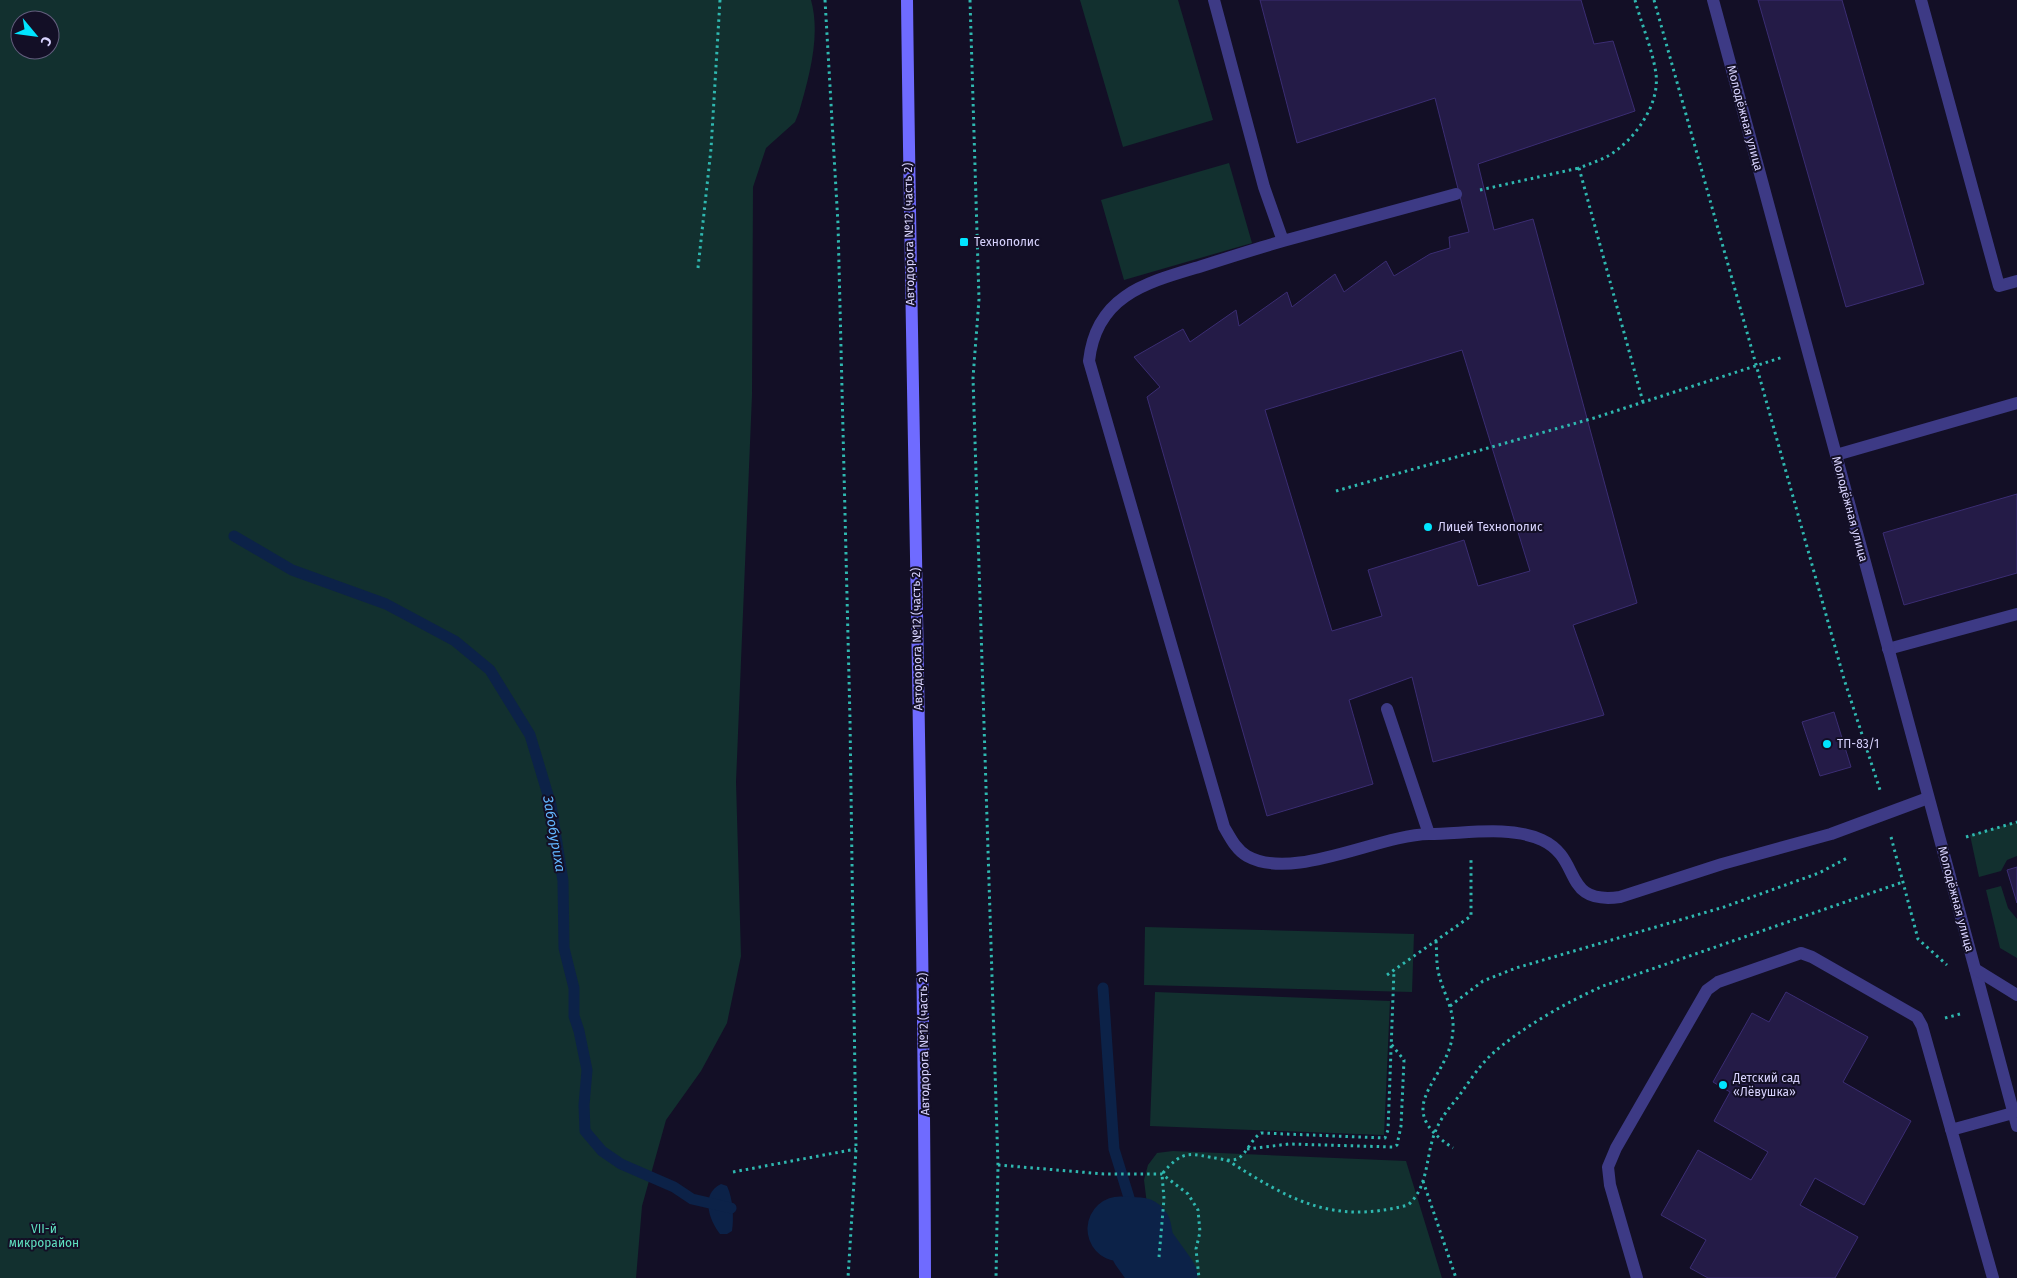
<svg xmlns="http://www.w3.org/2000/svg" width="2017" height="1278" font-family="'Fira Sans',sans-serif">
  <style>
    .green { fill: #12302f; fill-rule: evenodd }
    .water { fill: #0c2248 }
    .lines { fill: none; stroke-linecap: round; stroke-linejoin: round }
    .stream { stroke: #0c2248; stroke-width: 11 }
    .river { stroke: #0c2248; stroke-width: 65 }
    .building { fill: #241b47; stroke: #3b2d73; fill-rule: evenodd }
    .path { stroke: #2fb8b0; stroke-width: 3; stroke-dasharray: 2.5 4; stroke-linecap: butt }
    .lane { stroke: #3d3a85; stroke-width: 12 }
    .street { stroke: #3d3a85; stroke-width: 12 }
    .secondary { stroke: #6f6bff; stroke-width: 12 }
    .poi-dot { fill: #00e5ff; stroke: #130f26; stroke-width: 2 }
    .labels { text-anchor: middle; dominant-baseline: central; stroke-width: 4; stroke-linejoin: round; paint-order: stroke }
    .street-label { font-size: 12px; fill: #d9d4ff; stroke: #130f26 }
    .poi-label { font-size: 12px; fill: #d9d4ff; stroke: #130f26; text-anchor: start }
    .park-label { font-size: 12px; fill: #5fe0c0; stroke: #130f26 }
    .water-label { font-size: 14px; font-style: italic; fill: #62b6ff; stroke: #130f26 }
  </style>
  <rect width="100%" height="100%" fill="#130f26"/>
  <!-- green -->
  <path class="green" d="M 0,0 L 811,0 C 821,36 809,77 799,112 L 795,122 L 766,148 L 753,187 L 752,395 L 736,782 L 741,956 L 727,1023 L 701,1071 L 666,1120 L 642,1206 L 636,1278 L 0,1278 ZM 20,20 L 50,20 L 50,50 L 20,50 Z
    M 1080,0 L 1178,0 L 1213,120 L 1123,147 Z
    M 1229,163 L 1252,243 L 1124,280 L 1101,200 Z
    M 2017,822 L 2017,856 L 2007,860 L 2001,871 L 1979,877 L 1970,835 Z
    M 2001,886 L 2008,908 L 2017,919 L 2017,958 L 2000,948 L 1986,890 Z
    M 1145,927 L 1414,934 L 1412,992 L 1144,985 Z
    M 1155,992 L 1390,1001 L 1384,1135 L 1150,1126 Z
    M 1173,1151 L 1406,1161 L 1442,1278 L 1156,1278 L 1144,1180 L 1148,1165 L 1157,1153 Z"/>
  <!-- water -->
  <path class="water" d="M 721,1184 L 727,1186 C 733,1199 734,1217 732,1231 L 727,1234 L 720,1234 C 709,1220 700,1194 721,1184 Z"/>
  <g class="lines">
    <!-- stream -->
    <path class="stream" d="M 234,536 L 292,570 L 386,604 L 455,641 L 490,670 L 530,735 L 551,805 L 563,881 L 564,948 L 574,988 L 574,1016 L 579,1031 L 587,1070 L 584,1105 L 585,1131 L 602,1151 L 621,1164 L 674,1187 L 692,1199 L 731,1208
      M 1103,988 L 1114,1149 L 1139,1230"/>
    <!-- river -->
    <path class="river" d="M 1120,1229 L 1139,1230 L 1142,1246 L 1165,1278"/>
  </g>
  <!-- building -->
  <path class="building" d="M 1260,0 L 1581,0 L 1594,44 L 1613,41 L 1635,111 L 1478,164 L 1494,230 L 1533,219 L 1637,603 L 1573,625 L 1604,715 L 1433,762 L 1412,677 L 1349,700 L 1373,784 L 1267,816 L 1147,397 L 1160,387 L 1134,357 L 1183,329 L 1190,342 L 1236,310 L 1239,326 L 1287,292 L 1292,307 L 1335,274 L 1344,292 L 1386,261 L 1394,276 L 1430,254 L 1450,248 L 1449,237 L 1469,232 L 1435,98 L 1297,143 ZM 1462,350 L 1530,571 L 1478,586 L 1464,540 L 1368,570 L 1382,616 L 1332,631 L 1265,410 Z
    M 1758,0 L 1842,0 L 1924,284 L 1846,307 Z
    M 2017,494 L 2017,573 L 1904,605 L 1883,533 Z
    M 1834,712 L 1851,767 L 1820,776 L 1802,722 Z
    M 2017,867 L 2017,903 L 2007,870 Z
    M 1786,992 L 1868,1037 L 1843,1082 L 1911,1121 L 1864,1205 L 1815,1178 L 1800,1205 L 1858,1237 L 1835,1278 L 1708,1278 L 1690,1268 L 1706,1240 L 1661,1215 L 1698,1150 L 1751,1180 L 1768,1152 L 1714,1121 L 1730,1092 L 1713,1082 L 1752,1013 L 1769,1022 Z"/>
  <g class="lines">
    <!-- path -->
    <path class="path" d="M 825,0 L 838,224 L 850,720 L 856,1149 L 848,1278
      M 970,0 L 979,299 L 973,378 L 998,1165 L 996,1278
      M 1635,0 C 1641,23 1653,51 1656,74 C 1660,105 1634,141 1608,156 C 1599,161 1589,164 1579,168 L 1643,402
      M 1654,0 L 1844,679 L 1880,790
      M 1480,190 L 1579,168
      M 698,268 L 711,149 L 720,0
      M 1336,491 L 1594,418 L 1783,357
      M 1891,837 L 1918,939 L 1947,965
      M 1966,837 L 2017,822
      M 1436,941 C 1437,952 1436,964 1439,975 C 1443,991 1452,1006 1453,1023 C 1456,1080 1384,1103 1453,1148
      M 1387,975 L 1471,916 L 1471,857
      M 1450,1006 L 1483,981 L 1516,968 L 1724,907 L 1819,873 L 1849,857
      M 1945,1018 L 1960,1014
      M 1247,1149 L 1289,1144 L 1394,1147 L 1397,1145 L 1401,1126 L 1404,1060 L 1391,1044
      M 1227,1160 C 1290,1200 1332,1225 1408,1205 C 1428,1188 1426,1157 1434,1135 C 1439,1120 1449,1108 1459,1096 C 1469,1082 1479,1066 1492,1054 C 1521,1028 1567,1002 1603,986 L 1903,882
      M 998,1165 L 1104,1174 L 1162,1174 L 1188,1194 L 1198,1210 L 1200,1232 L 1196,1249 L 1199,1278
      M 733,1172 L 856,1149
      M 1423,1181 L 1456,1278
      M 1159,1257 L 1164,1199 L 1162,1174 C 1184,1148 1189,1154 1221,1159 C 1226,1160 1232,1161 1237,1159 C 1247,1154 1251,1139 1261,1133 L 1385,1138 L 1388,1130 L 1394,970"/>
    <!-- lane -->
    <path class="lane" d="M 1214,0 L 1264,187 L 1283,241 C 1255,249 1227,258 1199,267 C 1145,283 1096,296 1089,361 L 1224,827 C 1230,837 1236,850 1247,856 C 1293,882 1378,835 1429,834 C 1464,834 1509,825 1542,840 C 1583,859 1561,905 1620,897 L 1722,864 L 1831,834 L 1928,798
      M 1921,0 L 1999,286 L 2017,281
      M 1283,241 L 1456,194
      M 1836,455 L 2017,403
      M 1888,649 L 2017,614
      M 1387,709 L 1429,834
      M 1975,969 L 2017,1126
      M 1951,1130 L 2013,1113
      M 1637,1278 L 1610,1185 L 1608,1167 L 1616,1148 L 1707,990 L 1718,982 L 1801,953 L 1812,957 L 1917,1017 L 1922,1026 L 1993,1278"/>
    <!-- street -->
    <path class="street" d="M 1713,0 L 1975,969 L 2017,995"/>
    <!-- secondary -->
    <path class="secondary" d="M 907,0 C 912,426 924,852 925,1278"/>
  </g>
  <!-- markers -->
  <g class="poi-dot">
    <rect x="959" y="237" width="10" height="10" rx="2.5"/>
    <circle cx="1428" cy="527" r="5"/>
    <circle cx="1827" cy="744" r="5"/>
    <circle cx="1723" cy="1085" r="5"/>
  </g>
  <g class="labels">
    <!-- street labels -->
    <g class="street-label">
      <text transform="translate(1745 118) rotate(75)">Молодёжная улица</text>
      <text transform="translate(909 234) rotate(-91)">Автодорога №12 (часть 2)</text>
      <text transform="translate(1850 509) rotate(75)">Молодёжная улица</text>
      <text transform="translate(917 639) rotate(-91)">Автодорога №12 (часть 2)</text>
      <text transform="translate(1956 899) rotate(75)">Молодёжная улица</text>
      <text transform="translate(924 1044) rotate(-91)">Автодорога №12 (часть 2)</text>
    </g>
    <!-- poi labels -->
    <g class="poi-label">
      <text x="974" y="242">Технополис</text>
      <text x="1438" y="527">Лицей Технополис</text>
      <text x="1837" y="744">ТП-83/1</text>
      <text x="1733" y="1078">Детский сад<tspan x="1733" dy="14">«Лёвушка»</tspan></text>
    </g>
    <!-- park labels -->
    <g class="park-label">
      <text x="44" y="1229">VII-й<tspan x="44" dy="14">микрорайон</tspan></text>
    </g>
    <!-- water labels -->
    <g class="water-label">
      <text transform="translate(554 834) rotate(80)">Забобуриха</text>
    </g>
  </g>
  <!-- north arrow -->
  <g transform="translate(35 35) rotate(119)"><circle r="24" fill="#130f26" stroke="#625e7d"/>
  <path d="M0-4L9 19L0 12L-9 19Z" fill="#00e5ff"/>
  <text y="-8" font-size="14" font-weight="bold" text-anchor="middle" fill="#d9d4ff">С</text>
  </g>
</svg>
